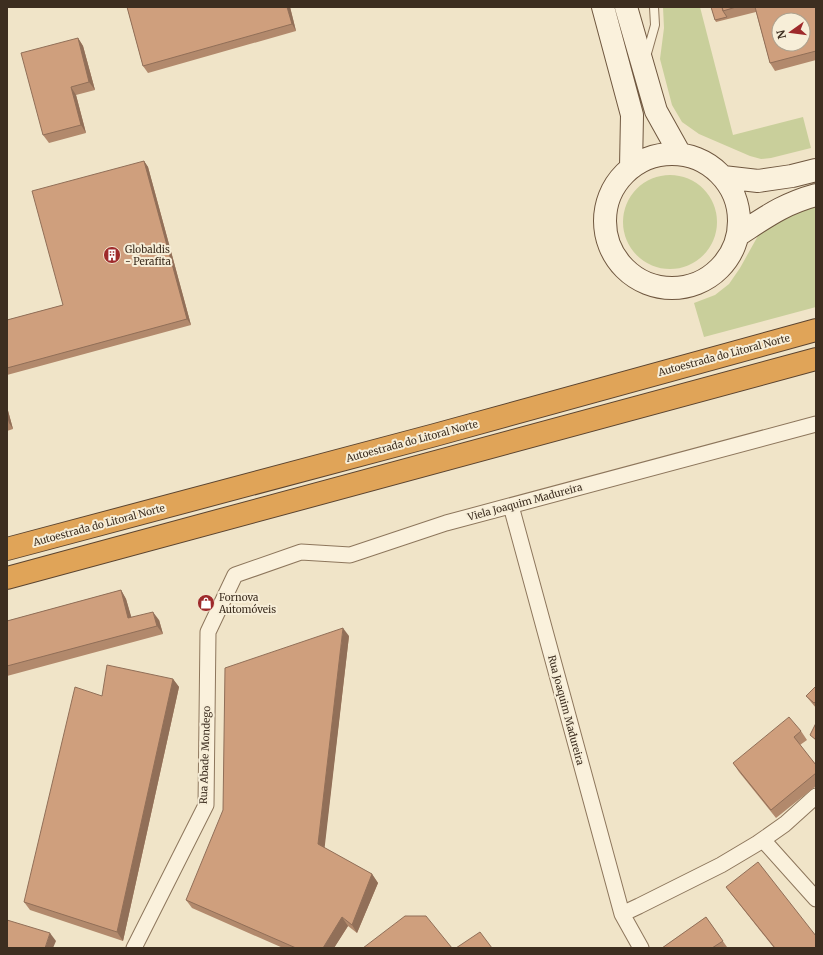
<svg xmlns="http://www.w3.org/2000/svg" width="823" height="955" font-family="Merriweather,serif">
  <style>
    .green { fill: #c9cf9b }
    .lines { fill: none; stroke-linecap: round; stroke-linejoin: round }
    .service-casing { stroke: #8d765c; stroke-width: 10 }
    .minor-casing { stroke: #8d765c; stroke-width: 17 }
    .secondary-casing { stroke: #6f573f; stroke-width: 24 }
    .motorway-casing { stroke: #5b4430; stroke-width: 24 }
    .service { stroke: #faf1dc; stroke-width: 8 }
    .minor { stroke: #faf1dc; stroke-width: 15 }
    .secondary { stroke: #faf1dc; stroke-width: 22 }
    .motorway { stroke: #e0a458; stroke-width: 22 }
    .wall { fill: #b2896c }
    .shaded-wall { fill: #916f58 }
    .building { fill: #cf9f7d; stroke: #916f58; fill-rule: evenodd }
    .labels { text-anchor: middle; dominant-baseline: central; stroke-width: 4; stroke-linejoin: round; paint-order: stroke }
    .poi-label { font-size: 10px; fill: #3d2e20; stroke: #f7eed8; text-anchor: start }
    .street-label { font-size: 10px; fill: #3d2e20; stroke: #f7eed8 }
  </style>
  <rect width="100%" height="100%" fill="#f0e4c8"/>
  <!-- green -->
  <path class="green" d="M 663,7 L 700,7 L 733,135 L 803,117 L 811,148 L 771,158 L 761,159 L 750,156 L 699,134 L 682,122 L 672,105 L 660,59 L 664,28 Z
    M623 222a47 47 0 1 1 94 0a47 47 0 1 1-94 0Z
    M 816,205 L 816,307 L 704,337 L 694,303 L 715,295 L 729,284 L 740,268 L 759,234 L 768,224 Z"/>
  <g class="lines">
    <!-- service casing -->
    <g class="service-casing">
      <path id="service" d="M 646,57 L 655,25 L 654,7"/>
    </g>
    <!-- minor casing -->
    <g class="minor-casing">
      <path id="minor" d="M 511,506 L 622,914 L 641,948
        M 763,840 L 816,899
        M 622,914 L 639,906 L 721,865 L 758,843 L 785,824 L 816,796
        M 134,948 L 206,805 L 208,632 L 235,575 L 301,552 L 350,555 L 446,523 L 816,424"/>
    </g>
    <!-- secondary casing -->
    <g class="secondary-casing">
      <path id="secondary" d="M 603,7 L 632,115 L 631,167
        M 626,7 L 656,111 L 680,154
        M605 221a67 67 0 1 1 134 0a67 67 0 1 1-134 0Z
        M 723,177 L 758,181 L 792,176 L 816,170
        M 738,235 C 766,217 783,204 816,195"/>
    </g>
    <!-- motorway casing -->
    <g class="motorway-casing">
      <path id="motorway" d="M 7,549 L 435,435 L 816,330
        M 7,578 L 816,359"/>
    </g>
    <!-- service -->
    <use href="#service" class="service"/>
    <!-- minor -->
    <use href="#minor" class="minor"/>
    <!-- secondary -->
    <use href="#secondary" class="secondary"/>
    <!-- motorway -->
    <use href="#motorway" class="motorway"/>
  </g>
  <!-- wall -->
  <path class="wall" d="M 127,7 L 290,7 L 296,31 L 148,73 L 143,66 Z
    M 711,7 L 816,7 L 816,60 L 775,71 L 770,63 L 756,12 L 716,22 L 715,20 Z
    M 78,38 L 83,46 L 95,90 L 76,95 L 86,133 L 49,143 L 43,135 Z
    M 144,161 L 148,167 L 191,325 L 7,375 L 7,320 L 63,305 Z
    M 7,407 L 13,429 L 7,431 Z
    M 121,590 L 126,599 L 131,617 L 159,620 L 163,634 L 7,676 L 7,621 Z
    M 349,636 L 324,848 L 372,874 L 378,883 L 357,933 L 348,926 L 334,948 L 283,948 L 192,908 L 186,900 Z
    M 173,679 L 179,687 L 123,941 L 30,910 L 24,902 L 102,696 Z
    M 816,686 L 816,708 L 806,696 Z
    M 801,731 L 807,740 L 800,745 L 816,765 L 816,786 L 776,818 L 739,772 L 733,763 Z
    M 726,887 L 816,948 L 774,948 L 732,895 Z
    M 706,917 L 727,947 L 725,948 L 662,948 Z"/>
  <!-- shaded-wall -->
  <path class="shaded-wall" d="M 287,7 L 290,7 L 296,31 L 292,24 Z
    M 78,38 L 83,46 L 95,90 L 89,82 Z
    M 71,87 L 76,95 L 86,133 L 81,125 Z
    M 144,161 L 148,167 L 191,325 L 187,319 Z
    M 7,407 L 13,429 L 9,423 L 7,417 Z
    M 121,590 L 126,599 L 134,626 L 128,618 Z
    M 153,612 L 159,620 L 163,634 L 157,626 Z
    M 343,628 L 349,636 L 324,853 L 318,844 Z
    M 173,679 L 179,687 L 123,941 L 117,932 Z
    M 372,874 L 378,883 L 357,933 L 352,925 Z
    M 342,917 L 348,926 L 334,948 L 323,948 Z
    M 50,933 L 56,941 L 53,948 L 45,948 Z"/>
  <!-- building -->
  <path class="building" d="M 127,7 L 287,7 L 292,24 L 143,66 Z
    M 711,7 L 722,7 L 723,11 L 727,17 L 715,20 Z
    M 722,7 L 736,7 L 723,11 Z
    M 755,7 L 816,7 L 816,51 L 770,63 ZM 779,20 L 803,20 L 803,44 L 779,44 Z
    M 78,38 L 89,82 L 71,87 L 81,125 L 43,135 L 21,53 Z
    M 144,161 L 187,319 L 7,368 L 7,320 L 63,305 L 32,191 Z
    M 121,590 L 128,618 L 153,612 L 157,626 L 7,666 L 7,621 Z
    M 343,628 L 318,844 L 372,874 L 352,925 L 342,917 L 323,948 L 296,948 L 186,900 L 223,810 L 225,668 Z
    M 107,665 L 173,679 L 117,932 L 24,902 L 75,687 L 102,696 Z
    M 816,686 L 816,701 L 814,703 L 806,696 Z
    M 789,717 L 801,731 L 794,737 L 816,765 L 816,773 L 771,810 L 733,763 Z
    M 816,723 L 816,740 L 810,735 Z
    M 758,862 L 816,936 L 816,948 L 775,948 L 726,887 Z
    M 405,916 L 426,916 L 452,948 L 363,948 Z
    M 706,917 L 723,941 L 712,948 L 662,948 Z
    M 7,920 L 50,933 L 45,948 L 7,948 Z
    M 480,932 L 492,948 L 456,948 Z"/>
  <!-- icons -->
  <defs>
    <g id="building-disc" transform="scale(0.9)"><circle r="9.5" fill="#9e2a2b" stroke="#f7eed8"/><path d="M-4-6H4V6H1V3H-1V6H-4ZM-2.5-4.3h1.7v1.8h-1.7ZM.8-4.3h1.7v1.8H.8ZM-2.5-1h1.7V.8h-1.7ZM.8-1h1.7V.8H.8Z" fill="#fff"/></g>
    <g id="shop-disc" transform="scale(0.9)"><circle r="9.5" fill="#9e2a2b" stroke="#f7eed8"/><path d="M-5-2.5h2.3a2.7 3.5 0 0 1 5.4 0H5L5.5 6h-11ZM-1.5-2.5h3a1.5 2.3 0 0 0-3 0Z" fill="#fff"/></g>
  </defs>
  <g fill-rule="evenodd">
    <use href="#building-disc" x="112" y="255"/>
    <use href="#shop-disc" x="206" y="603"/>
  </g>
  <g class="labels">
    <!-- poi labels -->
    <g class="poi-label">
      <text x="125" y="249">Globaldis<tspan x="125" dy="12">- Perafita</tspan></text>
      <text x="219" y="597">Fornova<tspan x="219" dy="12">Automóveis</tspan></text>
    </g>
    <!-- street labels -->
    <g class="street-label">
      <text transform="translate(724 355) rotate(-15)">Autoestrada do Litoral Norte</text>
      <text transform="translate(412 441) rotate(-15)">Autoestrada do Litoral Norte</text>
      <text transform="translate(525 502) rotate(-15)">Viela Joaquim Madureira</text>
      <text transform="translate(99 525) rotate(-15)">Autoestrada do Litoral Norte</text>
      <text transform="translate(566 710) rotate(75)">Rua Joaquim Madureira</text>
      <text transform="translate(205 755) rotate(-88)">Rua Abade Mondego</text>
    </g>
  </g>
  <!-- border -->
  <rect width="823" height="955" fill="none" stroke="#3d2e20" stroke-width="16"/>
  <!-- north arrow -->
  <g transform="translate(791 32) rotate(256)"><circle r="19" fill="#f7eed8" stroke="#ada18e"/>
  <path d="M0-3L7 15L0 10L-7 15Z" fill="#9e2a2b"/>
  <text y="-6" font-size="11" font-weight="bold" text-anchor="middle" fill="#3d2e20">N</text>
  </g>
</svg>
